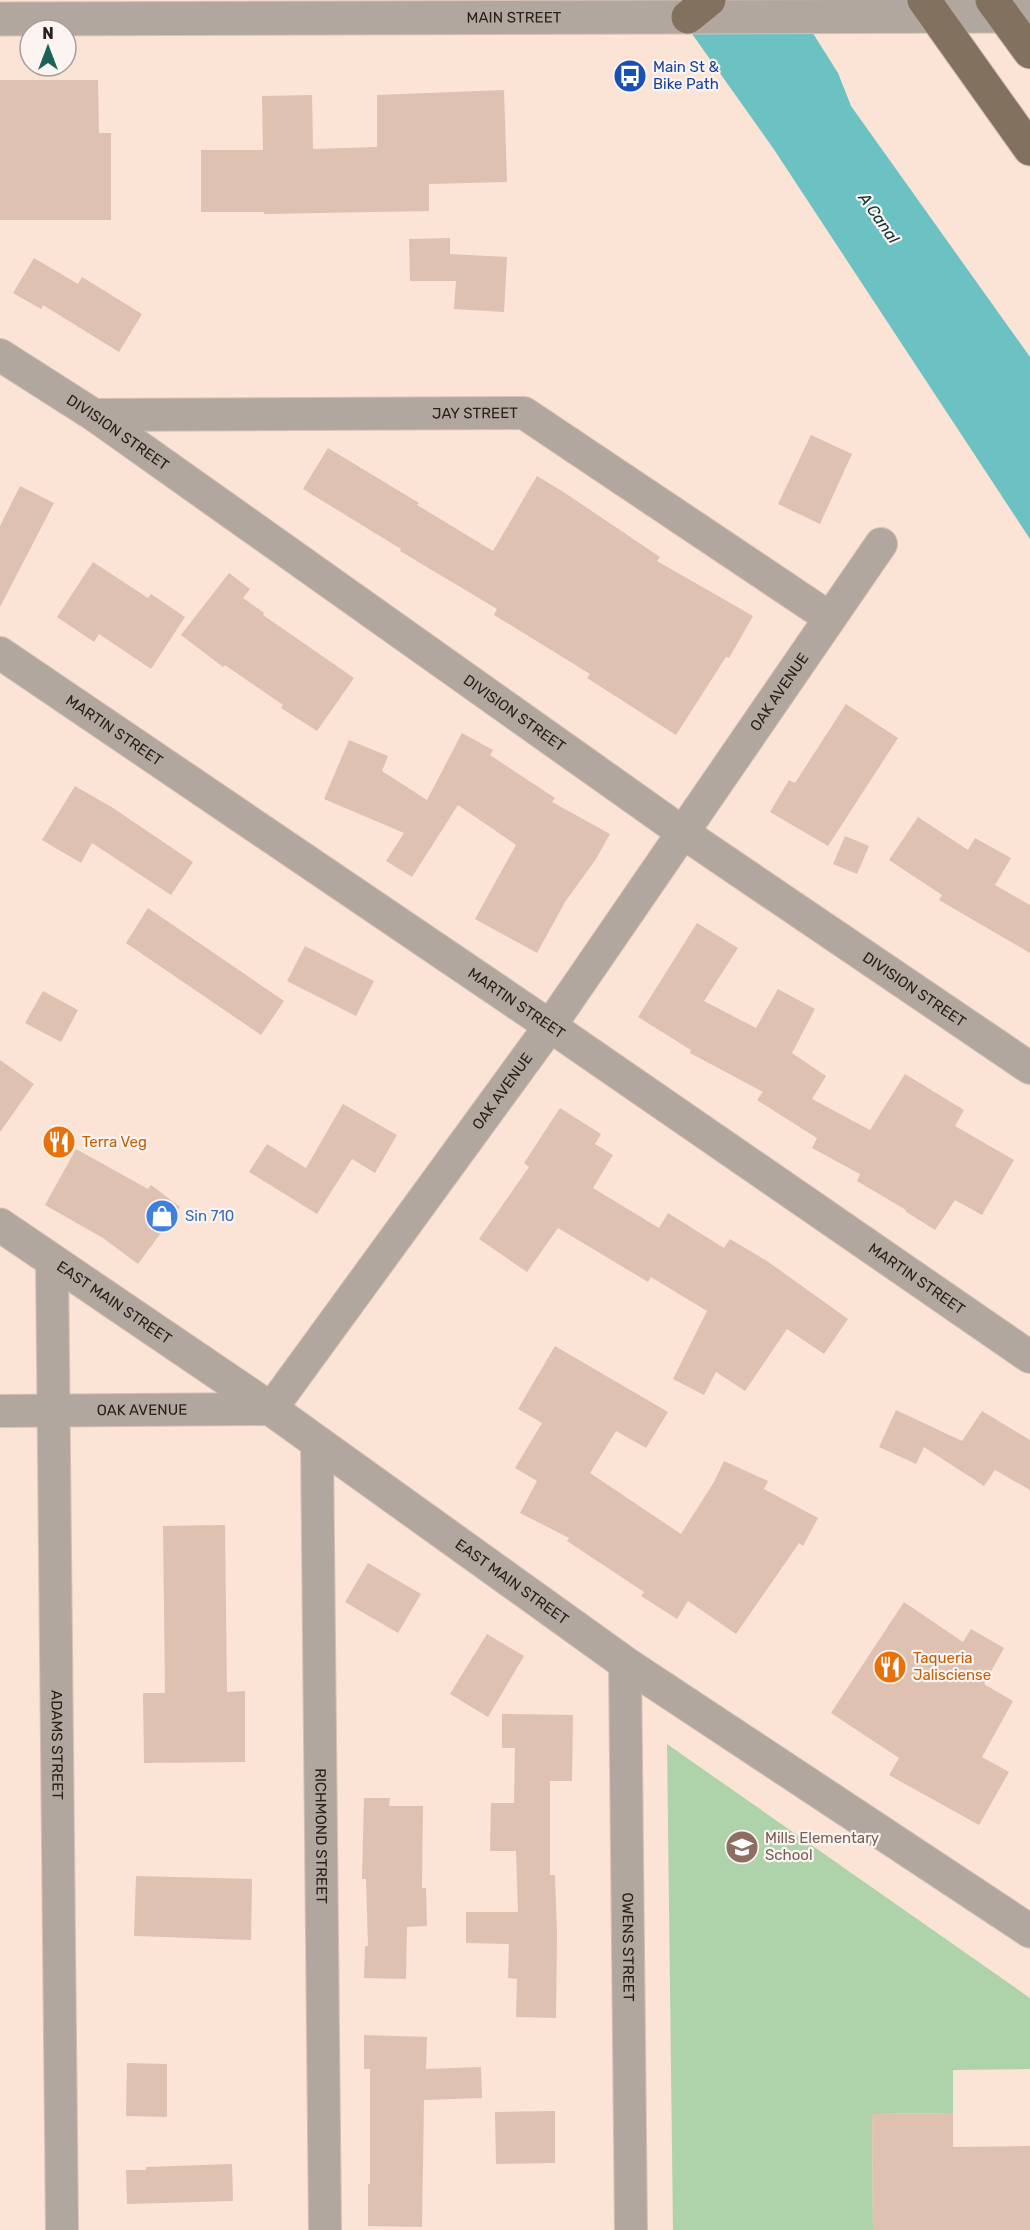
<svg xmlns="http://www.w3.org/2000/svg" width="1030" height="2230" font-family="Rubik,sans-serif">
  <style>
    .green { fill: #aed3aa }
    .water { fill: #6cc2c2 }
    .building { fill: #dec1b1 }
    .lines { fill: none; stroke-linecap: round; stroke-linejoin: round }
    .minor-casing { stroke: #d6c0b4; stroke-width: 34 }
    .tertiary-casing { stroke: #d6c0b4; stroke-width: 35 }
    .primary-casing { stroke: #d6c0b4; stroke-width: 35 }
    .minor { stroke: #b2a79e; stroke-width: 32 }
    .tertiary { stroke: #b2a79e; stroke-width: 33 }
    .primary { stroke: #837160; stroke-width: 33 }
    .labels { text-anchor: middle; dominant-baseline: central; stroke-width: 4.5; stroke-linejoin: round; paint-order: stroke }
    .street-label { font-size: 15px; fill: #2b201a; stroke: #fbf4f1 }
    .transit-label { font-size: 15px; fill: #164399; stroke: #fbf4f1; text-anchor: start }
    .food-label { font-size: 15px; fill: #c56008; stroke: #fbf4f1; text-anchor: start }
    .shop-label { font-size: 15px; fill: #366cbe; stroke: #fbf4f1; text-anchor: start }
    .education-label { font-size: 15px; fill: #785e54; stroke: #fbf4f1; text-anchor: start }
    .water-label { font-size: 16px; font-style: italic; fill: #0b3536; stroke: #fbf4f1 }
  </style>
  <rect width="100%" height="100%" fill="#fbe3d6"/>
  <!-- green -->
  <path class="green" d="M 667,1744 L 1030,1998 L 1030,2069 L 953,2070 L 953,2113 L 872,2114 L 873,2230 L 673,2230 Z"/>
  <!-- water -->
  <path class="water" d="M 668,0 L 792,0 L 838,73 L 851,106 L 1030,357 L 1030,539 L 773,148 Z"/>
  <!-- building -->
  <path class="building" d="M 0,80 L 98,80 L 99,133 L 111,133 L 111,220 L 0,220 Z
    M 504,90 L 507,182 L 429,184 L 429,211 L 264,214 L 264,212 L 201,212 L 201,150 L 263,150 L 262,96 L 312,95 L 313,149 L 377,147 L 377,95 Z
    M 450,238 L 450,254 L 507,257 L 504,312 L 454,309 L 456,281 L 410,281 L 409,239 Z
    M 34,258 L 78,284 L 82,277 L 142,314 L 119,352 L 43,305 L 41,309 L 13,293 Z
    M 811,435 L 852,454 L 820,524 L 778,504 Z
    M 328,448 L 419,503 L 417,505 L 493,551 L 537,476 L 565,493 L 660,557 L 657,561 L 753,616 L 729,658 L 726,657 L 676,735 L 587,678 L 590,674 L 494,615 L 497,609 L 400,551 L 401,549 L 303,489 Z
    M 20,486 L 54,503 L 0,607 L 0,526 Z
    M 93,562 L 148,598 L 151,594 L 185,617 L 151,669 L 99,634 L 94,642 L 57,617 Z
    M 229,573 L 250,589 L 243,598 L 264,613 L 263,615 L 354,678 L 317,731 L 281,708 L 283,705 L 225,665 L 223,667 L 181,635 Z
    M 846,704 L 898,738 L 828,846 L 770,812 L 789,780 L 795,783 Z
    M 462,733 L 493,750 L 490,755 L 555,798 L 552,802 L 610,834 L 596,859 L 565,902 L 537,953 L 475,919 L 516,845 L 458,805 L 412,877 L 386,861 L 404,833 L 324,799 L 349,740 L 388,756 L 382,771 L 427,800 Z
    M 75,786 L 113,808 L 193,862 L 171,895 L 92,843 L 81,863 L 42,840 Z
    M 918,817 L 968,850 L 975,838 L 1011,858 L 995,885 L 1030,905 L 1030,953 L 939,900 L 942,895 L 889,860 Z
    M 845,836 L 869,846 L 857,874 L 833,864 Z
    M 148,908 L 284,1001 L 261,1035 L 126,943 Z
    M 697,923 L 738,948 L 704,1001 L 756,1028 L 778,989 L 815,1009 L 792,1053 L 826,1076 L 812,1099 L 870,1130 L 905,1074 L 964,1110 L 955,1126 L 1014,1160 L 982,1215 L 955,1200 L 935,1230 L 905,1211 L 906,1210 L 857,1181 L 860,1174 L 812,1148 L 817,1138 L 757,1100 L 763,1092 L 690,1053 L 691,1050 L 638,1017 Z
    M 305,946 L 374,981 L 356,1016 L 287,981 Z
    M 43,991 L 78,1010 L 61,1042 L 25,1023 Z
    M 0,1060 L 34,1084 L 0,1132 Z
    M 343,1104 L 397,1135 L 375,1173 L 352,1159 L 317,1214 L 249,1172 L 267,1144 L 306,1168 Z
    M 560,1108 L 601,1134 L 595,1144 L 613,1155 L 593,1188 L 659,1228 L 668,1213 L 724,1248 L 730,1239 L 767,1261 L 848,1319 L 824,1354 L 787,1329 L 745,1391 L 716,1372 L 704,1395 L 673,1379 L 707,1311 L 651,1277 L 648,1282 L 558,1228 L 527,1272 L 479,1239 L 529,1167 L 524,1163 Z
    M 76,1149 L 148,1189 L 151,1185 L 180,1207 L 138,1264 L 103,1238 L 45,1205 Z
    M 555,1346 L 668,1412 L 646,1448 L 616,1431 L 590,1473 L 681,1534 L 714,1482 L 724,1461 L 768,1481 L 764,1489 L 818,1518 L 803,1546 L 799,1543 L 736,1634 L 688,1601 L 677,1619 L 641,1596 L 644,1592 L 567,1541 L 569,1538 L 520,1513 L 537,1481 L 515,1468 L 542,1423 L 518,1409 Z
    M 896,1410 L 962,1441 L 982,1411 L 1030,1440 L 1030,1490 L 995,1470 L 984,1486 L 924,1447 L 916,1464 L 879,1447 Z
    M 225,1525 L 227,1692 L 245,1691 L 245,1762 L 144,1763 L 143,1693 L 165,1693 L 163,1526 Z
    M 368,1563 L 421,1594 L 398,1633 L 345,1602 Z
    M 904,1602 L 963,1642 L 971,1629 L 1004,1648 L 984,1684 L 1013,1701 L 982,1757 L 1009,1772 L 979,1825 L 889,1775 L 899,1758 L 831,1713 Z
    M 487,1634 L 524,1656 L 488,1717 L 450,1694 Z
    M 502,1714 L 573,1715 L 572,1781 L 550,1781 L 550,1875 L 555,1875 L 557,1933 L 556,2018 L 516,2017 L 517,1979 L 508,1978 L 509,1944 L 466,1943 L 466,1912 L 518,1912 L 516,1851 L 490,1851 L 491,1803 L 514,1803 L 515,1748 L 502,1748 Z
    M 364,1798 L 390,1798 L 389,1806 L 423,1806 L 422,1888 L 426,1888 L 427,1926 L 407,1927 L 406,1979 L 364,1978 L 365,1946 L 368,1946 L 366,1879 L 362,1879 Z
    M 136,1876 L 252,1879 L 251,1940 L 134,1936 Z
    M 364,2035 L 427,2037 L 426,2069 L 481,2067 L 482,2098 L 424,2100 L 422,2227 L 368,2226 L 368,2184 L 370,2184 L 370,2069 L 364,2069 Z
    M 127,2063 L 167,2064 L 167,2117 L 126,2116 Z
    M 555,2111 L 555,2163 L 496,2164 L 495,2112 Z
    M 953,2113 L 953,2147 L 1030,2146 L 1030,2230 L 873,2230 L 872,2114 Z
    M 232,2164 L 233,2201 L 127,2204 L 126,2170 L 146,2170 L 146,2167 Z"/>
  <g class="lines">
    <!-- minor casing -->
    <g class="minor-casing">
      <g id="minor">
        <path id="s1" d="M 0,355 L 94,415 L 682,832 L 1030,1068"/>
        <path id="s2" d="M 94,415 L 524,413 L 830,618"/>
        <path id="s3" d="M 0,653 L 550,1026 L 1030,1357"/>
        <path id="s4" d="M 52,1261 L 62,2230"/>
        <path id="s5" d="M 0,1411 L 271,1409 L 550,1026 L 881,544"/>
        <path id="s6" d="M 317,1442 L 325,2230"/>
        <path id="s7" d="M 625,1663 L 631,2230"/>
      </g>
    </g>
    <!-- tertiary casing -->
    <g class="tertiary-casing">
      <g id="tertiary">
        <path id="s8" d="M 0,19 L 1030,16"/>
        <path id="s9" d="M 0,1225 L 271,1409 L 625,1663 L 1030,1931"/>
      </g>
    </g>
    <!-- primary casing -->
    <g class="primary-casing">
      <path id="primary" d="M 924,0 L 1030,149
        M 992,0 L 1030,52
        M 688,17 L 709,0"/>
    </g>
    <!-- minor -->
    <use href="#minor" class="minor"/>
    <!-- tertiary -->
    <use href="#tertiary" class="tertiary"/>
    <!-- primary -->
    <use href="#primary" class="primary"/>
  </g>
  <!-- icons -->
  <defs>
    <g id="bus-disc" transform="scale(1.725)"><circle r="9.5" fill="#1a4fb4" stroke="#fbf4f1"/><path d="M-5-6H5V4H4V6H2V4H-2V6H-4V4H-5ZM-3.5-4V0h7V-4ZM-3.5 1.2v1.5H-2V1.2ZM2 1.2v1.5H3.5V1.2Z" fill="#fff"/></g>
    <g id="restaurant-disc" transform="scale(1.725)"><circle r="9.5" fill="#e8710a" stroke="#fbf4f1"/><path d="M-5-6h1v4h1v-4h1v4h1v-4h1v5L-1.5 .5V6h-2V.5L-5-1ZM5-6V6H3V1.5H1.5Q1.5-4 5-6Z" fill="#fff"/></g>
    <g id="shop-disc" transform="scale(1.725)"><circle r="9.5" fill="#3f7fe0" stroke="#fbf4f1"/><path d="M-5-2.5h2.3a2.7 3.5 0 0 1 5.4 0H5L5.5 6h-11ZM-1.5-2.5h3a1.5 2.3 0 0 0-3 0Z" fill="#fff"/></g>
    <g id="school-disc" transform="scale(1.725)"><circle r="9.5" fill="#8d6e63" stroke="#fbf4f1"/><path d="M0-5L7-2L0 1L-7-2ZM-4 1L0 2.5L4 1V4Q0 6-4 4Z" fill="#fff"/></g>
  </defs>
  <g fill-rule="evenodd">
    <use href="#bus-disc" x="630" y="76"/>
    <use href="#restaurant-disc" x="59" y="1142"/>
    <use href="#shop-disc" x="162" y="1216"/>
    <use href="#restaurant-disc" x="890" y="1667"/>
    <use href="#school-disc" x="742" y="1847"/>
  </g>
  <g class="labels">
    <!-- street labels -->
    <g class="street-label">
      <text stroke="none"><textPath href="#s8" startOffset="514">MAIN STREET</textPath></text>
      <text stroke="none"><textPath href="#s2" startOffset="381">JAY STREET</textPath></text>
      <text stroke="none"><textPath href="#s1" startOffset="141">DIVISION STREET</textPath></text>
      <text stroke="none"><textPath href="#s5" startOffset="1150">OAK AVENUE</textPath></text>
      <text stroke="none"><textPath href="#s1" startOffset="627">DIVISION STREET</textPath></text>
      <text stroke="none"><textPath href="#s3" startOffset="138">MARTIN STREET</textPath></text>
      <text stroke="none"><textPath href="#s1" startOffset="1113">DIVISION STREET</textPath></text>
      <text stroke="none"><textPath href="#s3" startOffset="624">MARTIN STREET</textPath></text>
      <text stroke="none"><textPath href="#s5" startOffset="664">OAK AVENUE</textPath></text>
      <text stroke="none"><textPath href="#s3" startOffset="1110">MARTIN STREET</textPath></text>
      <text stroke="none"><textPath href="#s9" startOffset="138">EAST MAIN STREET</textPath></text>
      <text stroke="none"><textPath href="#s5" startOffset="142">OAK AVENUE</textPath></text>
      <text stroke="none"><textPath href="#s9" startOffset="624">EAST MAIN STREET</textPath></text>
      <text stroke="none"><textPath href="#s4" startOffset="484">ADAMS STREET</textPath></text>
      <text stroke="none"><textPath href="#s6" startOffset="394">RICHMOND STREET</textPath></text>
      <text stroke="none"><textPath href="#s7" startOffset="284">OWENS STREET</textPath></text>
    </g>
    <!-- transit labels -->
    <g class="transit-label">
      <text x="653" y="67">Main St &amp;<tspan x="653" dy="17">Bike Path</tspan></text>
    </g>
    <!-- food labels -->
    <g class="food-label">
      <text x="82" y="1142">Terra Veg</text>
      <text x="913" y="1658">Taqueria<tspan x="913" dy="17">Jalisciense</tspan></text>
    </g>
    <!-- shop labels -->
    <g class="shop-label">
      <text x="185" y="1216">Sin 710</text>
    </g>
    <!-- education labels -->
    <g class="education-label">
      <text x="765" y="1838">Mills Elementary<tspan x="765" dy="17">School</tspan></text>
    </g>
    <!-- water labels -->
    <g class="water-label">
      <text transform="translate(879 218) rotate(55)">A Canal</text>
    </g>
  </g>
  <!-- north arrow -->
  <g transform="translate(48 48)"><circle r="28" fill="#fbf4f1" stroke="#a89f9b" stroke-width="1.5"/>
  <path d="M0-4.5L10 22L0 15L-10 22Z" fill="#1b6356"/>
  <text y="-9" font-size="16" font-weight="bold" text-anchor="middle" fill="#2b201a">N</text>
  </g>
</svg>
